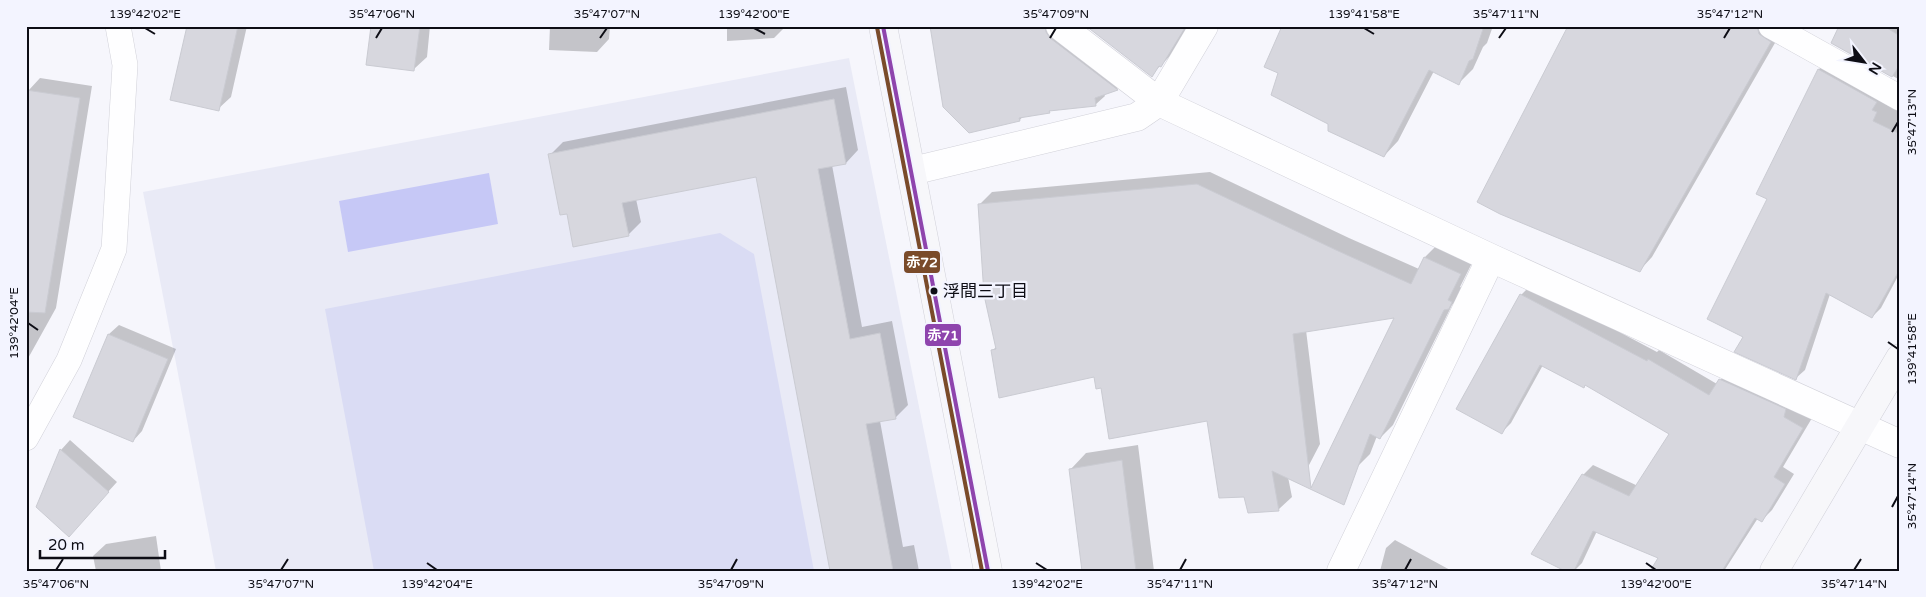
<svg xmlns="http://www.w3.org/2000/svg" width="1926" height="597" font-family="'Varela Round','Noto Sans JP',sans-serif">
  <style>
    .built { fill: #e9eaf6 }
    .green { fill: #dadcf4 }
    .water { fill: #c6c8f6 }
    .shadow { fill: #0003 }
    .building { fill: #d7d7de; stroke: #cacbd2; fill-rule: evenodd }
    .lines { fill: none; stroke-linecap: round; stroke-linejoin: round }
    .lane-casing { stroke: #d1d1d9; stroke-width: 26 }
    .street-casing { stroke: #d1d1d9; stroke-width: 29 }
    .secondary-casing { stroke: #d1d1d9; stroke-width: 29 }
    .lane { stroke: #fefeff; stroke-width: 25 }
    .street { stroke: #fefeff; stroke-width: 28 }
    .secondary { stroke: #f7f7fa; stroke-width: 28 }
    .bus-1-casing { stroke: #f3f4ff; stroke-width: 8 }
    .bus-2-casing { stroke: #f3f4ff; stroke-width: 8 }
    .bus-1 { stroke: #8e44ad; stroke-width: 4 }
    .bus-2 { stroke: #7a4b2a; stroke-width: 4 }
    .ticks { fill: none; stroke: #0d0d15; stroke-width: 2 }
    .bus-dot { fill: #0d0d15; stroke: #f3f4ff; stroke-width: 2 }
    .labels { text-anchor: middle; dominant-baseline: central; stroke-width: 4.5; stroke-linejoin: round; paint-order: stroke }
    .bus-label { font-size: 17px; fill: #0d0d15; stroke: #f3f4ff; text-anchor: start }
    .line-badge { stroke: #f3f4ff; stroke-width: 2 }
    .badge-label { font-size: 14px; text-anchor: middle; font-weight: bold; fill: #fff }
    .neatline { fill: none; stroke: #0d0d15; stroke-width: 2 }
    .ticks-label { font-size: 12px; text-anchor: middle; fill: #0d0d15 }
  </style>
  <rect width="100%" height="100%" fill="#f6f6fc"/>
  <!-- built -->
  <path class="built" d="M 849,58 L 952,571 L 216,571 L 143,192 Z"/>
  <!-- green -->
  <path class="green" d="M 720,233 L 754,254 L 814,571 L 374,571 L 325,309 Z"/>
  <!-- water -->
  <path class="water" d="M 489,173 L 498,224 L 348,252 L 339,201 Z"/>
  <!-- shadow -->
  <path class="shadow" d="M 188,26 L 247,26 L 231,97 L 218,109 Z
    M 372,26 L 430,26 L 427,57 L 414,69 Z
    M 550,26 L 610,26 L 609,39 L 597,52 L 549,50 Z
    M 727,26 L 786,26 L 774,38 L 727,41 Z
    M 931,26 L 1057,26 L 1126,81 L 1117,89 L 1104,94 L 1105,96 L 1095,105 L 1052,109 L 1049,112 L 1023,116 L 1020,120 L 969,131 Z
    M 1088,26 L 1188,26 L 1170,56 L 1151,75 Z
    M 1284,26 L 1493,26 L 1487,43 L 1483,47 L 1473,69 L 1459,83 L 1434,71 L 1398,141 L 1384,156 L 1329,123 L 1279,72 Z
    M 1570,26 L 1779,26 L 1783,29 L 1652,257 L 1640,270 Z
    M 1840,26 L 1900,26 L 1900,80 L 1832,42 Z
    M 1828,61 L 1900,101 L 1900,268 L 1896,275 L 1898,276 L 1881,308 L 1872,317 L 1830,294 L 1805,370 L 1796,378 L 1744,337 L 1769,199 L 1758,193 L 1819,69 Z
    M 40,78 L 92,86 L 56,308 L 26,362 L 26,100 L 28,91 Z
    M 846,87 L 858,150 L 846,163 L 832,165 L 862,327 L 892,321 L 908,405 L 895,418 L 880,421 L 903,547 L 914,545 L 919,571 L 831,571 L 757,176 L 636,199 L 641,222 L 628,235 L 568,213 L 550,155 L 563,142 Z
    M 1210,172 L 1349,238 L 1419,269 L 1425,257 L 1438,244 L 1473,261 L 1460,287 L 1464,289 L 1462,295 L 1452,305 L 1393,425 L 1380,438 L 1377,436 L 1370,454 L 1357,467 L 1396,316 L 1306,330 L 1320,444 L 1308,467 L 1288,477 L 1292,497 L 1279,509 L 1249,512 L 1245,496 L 1208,420 L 1102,386 L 1095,376 L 992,351 L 997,346 L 979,205 L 992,192 Z
    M 1531,285 L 1657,352 L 1659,350 L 1717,384 L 1730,369 L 1812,418 L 1783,467 L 1794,474 L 1772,510 L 1762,520 L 1758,518 L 1724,571 L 1652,571 L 1660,557 L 1597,531 L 1582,563 L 1574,571 L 1583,475 L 1593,465 L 1638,486 L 1670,434 L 1586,384 L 1543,365 L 1511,423 L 1501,433 L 1521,295 Z
    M 119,325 L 176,349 L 142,431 L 133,441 L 75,417 L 109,334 Z
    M 70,440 L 117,482 L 78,525 L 37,507 L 61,450 Z
    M 1138,445 L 1154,571 L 1083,571 L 1070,470 L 1086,453 Z
    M 156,536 L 161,571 L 96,571 L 93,556 L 106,544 Z
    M 1395,540 L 1452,571 L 1380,571 L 1386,548 Z"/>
  <!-- building -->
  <path class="building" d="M 187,26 L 238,26 L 219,111 L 170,100 Z
    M 371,26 L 420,26 L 414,71 L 366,65 Z
    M 930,26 L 1045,26 L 1046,32 L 1050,38 L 1118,90 L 1095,98 L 1096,106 L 1049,111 L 1050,113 L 1019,118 L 1020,121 L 969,133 L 943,107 Z
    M 1086,26 L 1186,26 L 1161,67 L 1159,66 L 1152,77 Z
    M 1282,26 L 1484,26 L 1473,59 L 1469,61 L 1459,85 L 1429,70 L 1384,157 L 1328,131 L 1328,124 L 1271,95 L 1278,73 L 1264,67 Z
    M 1568,26 L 1757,26 L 1759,34 L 1771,42 L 1640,272 L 1500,214 L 1477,202 Z
    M 1839,26 L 1884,26 L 1900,36 L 1900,64 L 1892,77 L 1831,43 Z
    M 1818,69 L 1877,102 L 1872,110 L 1877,112 L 1873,121 L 1900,134 L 1900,269 L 1872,318 L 1826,293 L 1796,380 L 1734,352 L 1743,337 L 1707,319 L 1767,199 L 1756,194 Z
    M 26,90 L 80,98 L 45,313 L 26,312 Z
    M 834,99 L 846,164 L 818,169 L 850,339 L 880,333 L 896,419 L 866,424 L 893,571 L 830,571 L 756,177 L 622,203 L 629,236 L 573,247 L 567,214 L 560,215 L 548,154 Z
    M 1197,184 L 1336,250 L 1411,284 L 1424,257 L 1461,274 L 1448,300 L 1452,302 L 1449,309 L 1444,310 L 1380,439 L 1370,434 L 1344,505 L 1272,471 L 1279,511 L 1248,513 L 1244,497 L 1219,498 L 1207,421 L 1109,439 L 1101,388 L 1096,389 L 1094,377 L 999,398 L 991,350 L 996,349 L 984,295 L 978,204 ZM 1394,318 L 1344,420 L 1311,488 L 1293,334 Z
    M 1520,294 L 1647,361 L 1648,359 L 1709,395 L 1719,379 L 1786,409 L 1784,417 L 1803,428 L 1774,477 L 1785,484 L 1762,522 L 1755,518 L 1722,571 L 1650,571 L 1658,558 L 1593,531 L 1574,571 L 1565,571 L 1531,554 L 1582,474 L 1629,496 L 1669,434 L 1585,385 L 1584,388 L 1540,365 L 1502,434 L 1456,409 Z
    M 108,334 L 168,359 L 133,442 L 73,417 Z
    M 60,449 L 109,492 L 69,537 L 36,507 Z
    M 1122,460 L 1136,571 L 1082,571 L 1069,469 Z"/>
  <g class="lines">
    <!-- lane casing -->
    <g class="lane-casing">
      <path id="lane" d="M 1771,26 L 1900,98
        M 26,438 L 69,360 L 114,249 L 125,65 L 118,26"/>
    </g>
    <!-- street casing -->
    <g class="street-casing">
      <path id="street" d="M 1060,26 L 1159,102 L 1491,258 L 1900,444
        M 912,171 L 1137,117 L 1159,102 L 1204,26
        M 1341,571 L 1491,258"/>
    </g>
    <!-- secondary casing -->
    <g class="secondary-casing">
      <path id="secondary" d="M 883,26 L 988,571
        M 1774,571 L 1900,358"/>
    </g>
    <!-- lane -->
    <use href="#lane" class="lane"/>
    <!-- street -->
    <use href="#street" class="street"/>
    <!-- secondary -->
    <use href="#secondary" class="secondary"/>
    <!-- bus-1 casing -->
    <g class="bus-1-casing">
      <path id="bus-1" d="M 883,26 L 988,571"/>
    </g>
    <!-- bus-2 casing -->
    <g class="bus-2-casing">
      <path id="bus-2" d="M 877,27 L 982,571"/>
    </g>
    <!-- bus-1 -->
    <use href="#bus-1" class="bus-1"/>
    <!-- bus-2 -->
    <use href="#bus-2" class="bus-2"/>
  </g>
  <!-- ticks -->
  <path class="ticks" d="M 145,28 L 155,34M 754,28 L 765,34M 1364,28 L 1374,34M 376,38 L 382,28M 600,38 L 607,28M 1050,38 L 1056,28M 1499,38 L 1506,28M 1724,38 L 1730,28M 1892,132 L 1898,122M 28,323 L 38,330M 1888,342 L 1898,349M 1892,507 L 1898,496M 427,563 L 437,570M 1036,563 L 1047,570M 1646,563 L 1656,570M 56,570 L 63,559M 281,570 L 288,559M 731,570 L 737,559M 1180,570 L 1186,559M 1405,570 L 1411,559M 1854,570 L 1861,559"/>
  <!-- markers -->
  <circle class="bus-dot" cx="934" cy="291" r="4.5"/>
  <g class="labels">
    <!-- bus labels -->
    <g class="bus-label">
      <text x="943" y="291">浮間三丁目</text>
    </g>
  </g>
  <g class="line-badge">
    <rect x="903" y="250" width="38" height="24" rx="5" fill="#7a4b2a"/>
    <rect x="924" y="323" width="38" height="24" rx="5" fill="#8e44ad"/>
  </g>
  <g class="badge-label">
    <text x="922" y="267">赤72</text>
    <text x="943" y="340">赤71</text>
  </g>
  <!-- border -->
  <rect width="1926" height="597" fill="none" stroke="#f3f4ff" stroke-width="55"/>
  <!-- north arrow -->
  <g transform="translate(1864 62) rotate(121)" stroke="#f3f4ff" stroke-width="4" paint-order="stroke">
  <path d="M0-4L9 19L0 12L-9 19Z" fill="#0d0d15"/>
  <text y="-8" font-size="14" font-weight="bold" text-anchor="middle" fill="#0d0d15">N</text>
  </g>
  <!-- scale -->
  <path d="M40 550v8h125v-8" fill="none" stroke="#0d0d15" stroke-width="2.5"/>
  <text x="48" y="550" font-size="15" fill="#0d0d15" stroke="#f3f4ff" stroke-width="4" paint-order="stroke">20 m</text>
  <rect x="28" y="28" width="1870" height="542" class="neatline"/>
  <g class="ticks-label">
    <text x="145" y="18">139°42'02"E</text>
    <text x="382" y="18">35°47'06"N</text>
    <text x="607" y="18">35°47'07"N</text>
    <text x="754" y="18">139°42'00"E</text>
    <text x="1056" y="18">35°47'09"N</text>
    <text x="1364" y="18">139°41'58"E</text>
    <text x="1506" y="18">35°47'11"N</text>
    <text x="1730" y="18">35°47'12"N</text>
    <text transform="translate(1912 122) rotate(-90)" y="4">35°47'13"N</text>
    <text transform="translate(14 323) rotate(-90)" y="4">139°42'04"E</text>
    <text transform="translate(1912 349) rotate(-90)" y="4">139°41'58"E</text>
    <text transform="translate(1912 496) rotate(-90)" y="4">35°47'14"N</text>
    <text x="56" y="588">35°47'06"N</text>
    <text x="281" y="588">35°47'07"N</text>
    <text x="437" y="588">139°42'04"E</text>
    <text x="731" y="588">35°47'09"N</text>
    <text x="1047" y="588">139°42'02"E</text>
    <text x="1180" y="588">35°47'11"N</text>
    <text x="1405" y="588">35°47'12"N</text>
    <text x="1656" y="588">139°42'00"E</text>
    <text x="1854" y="588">35°47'14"N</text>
  </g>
</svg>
